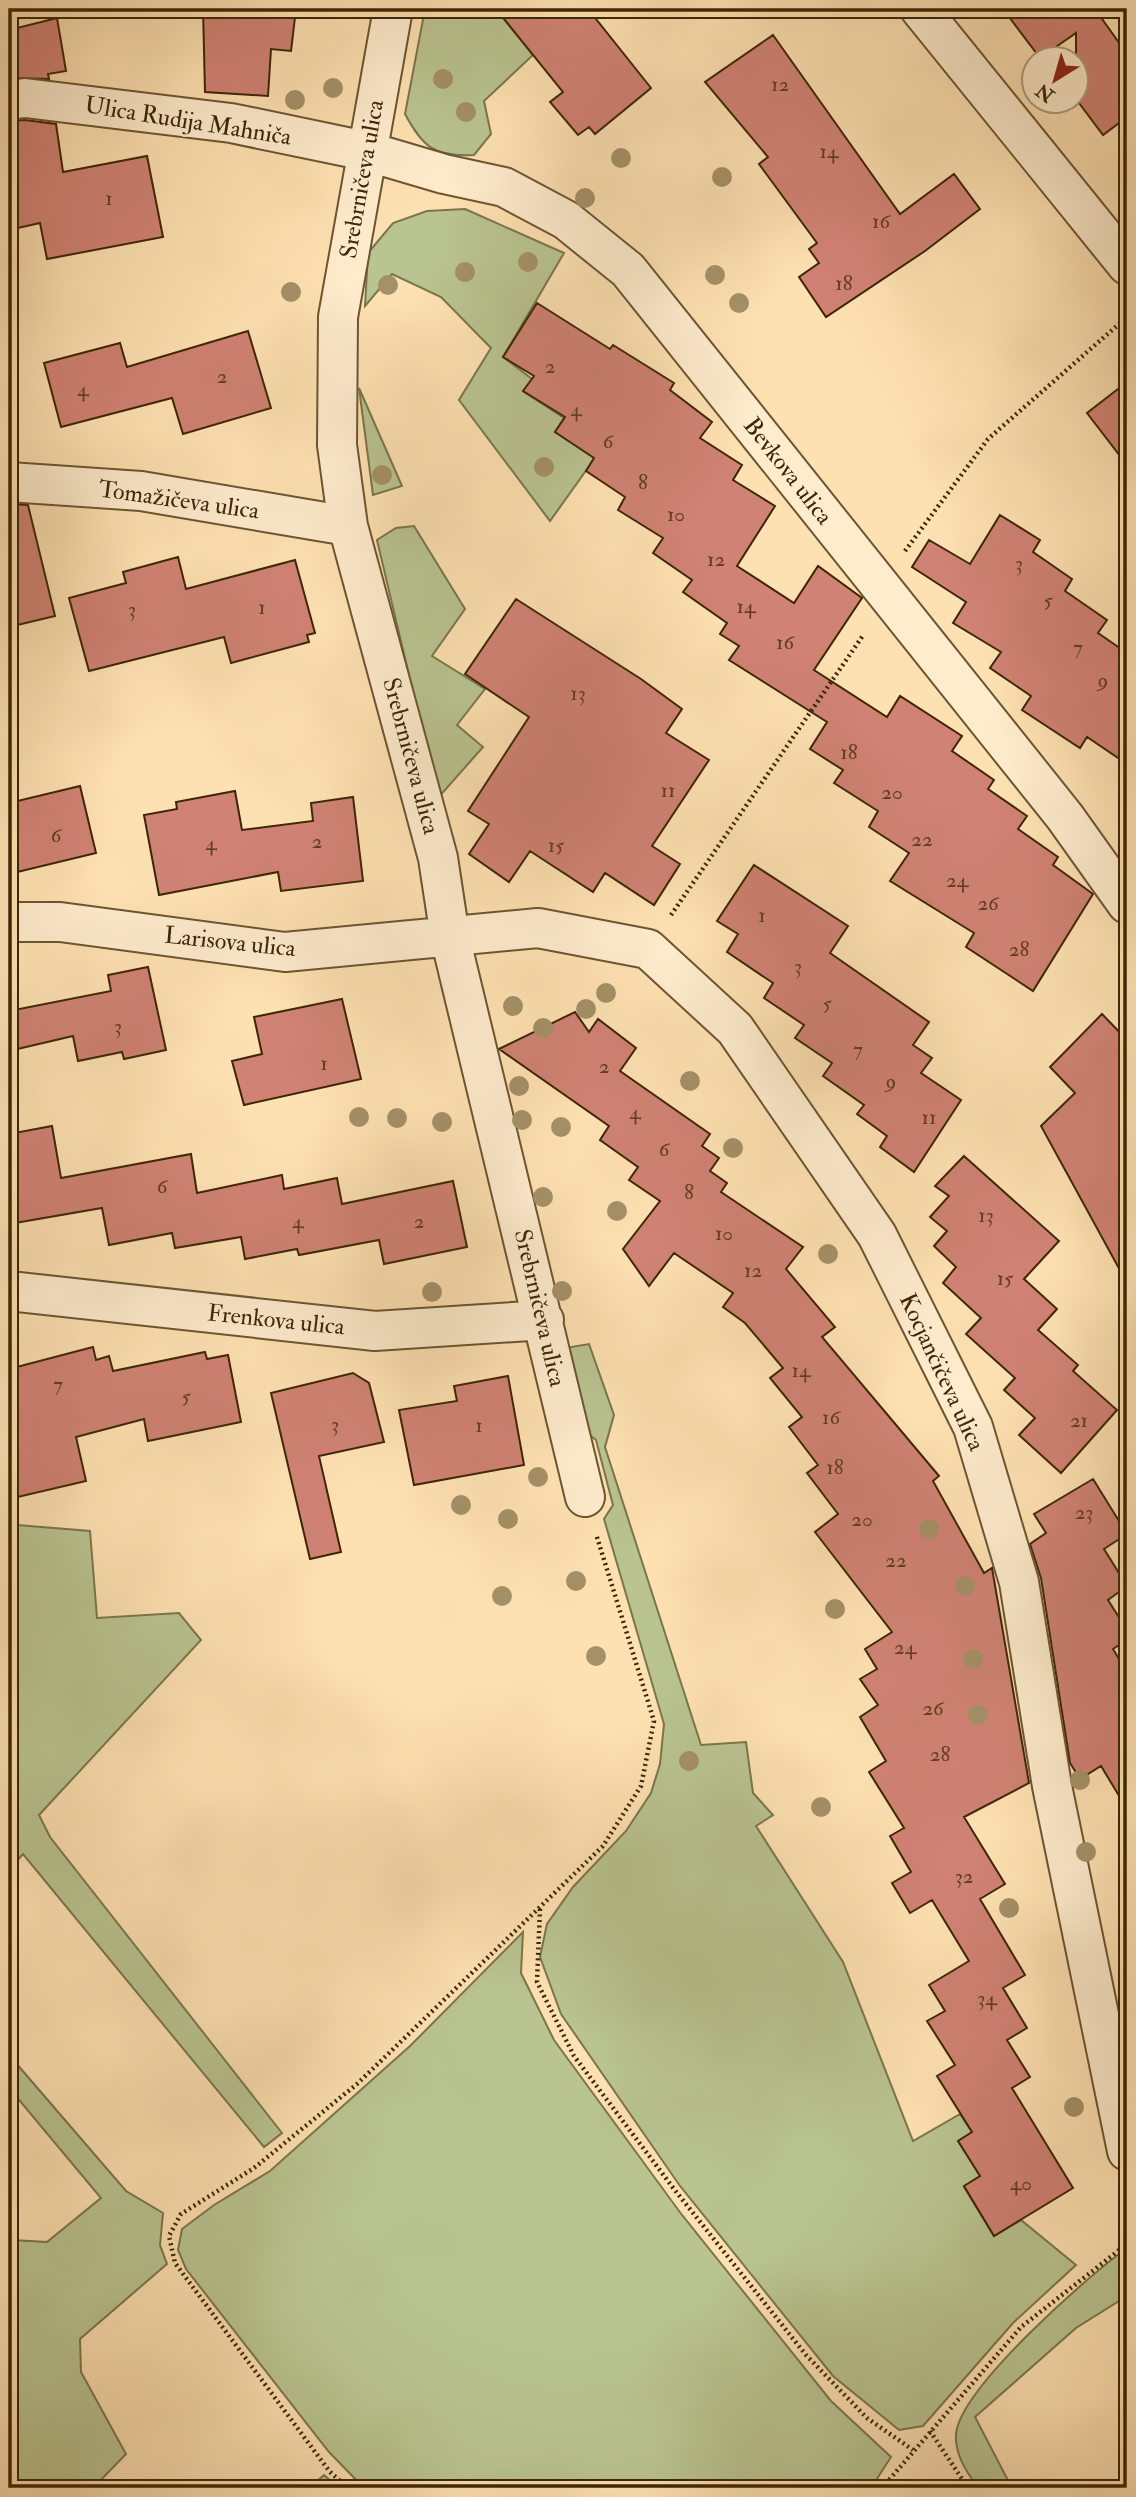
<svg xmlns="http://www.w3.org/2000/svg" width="1136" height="2497" font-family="'IM FELL Double Pica',serif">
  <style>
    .green { fill: #b9c491; stroke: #7b754c; stroke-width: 2 }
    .building { fill: #d08274; stroke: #3d2606; stroke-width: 2 }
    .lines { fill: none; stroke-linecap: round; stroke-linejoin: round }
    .minor-casing { stroke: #6d5531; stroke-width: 42 }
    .path { stroke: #3d2606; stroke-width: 4.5; stroke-dasharray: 2 3.5; stroke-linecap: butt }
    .minor { stroke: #feeccd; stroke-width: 38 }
    .tree { fill: #a59067 }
    .labels { text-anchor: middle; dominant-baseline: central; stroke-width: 5; stroke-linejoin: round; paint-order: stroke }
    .number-label { font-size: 21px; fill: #623d22 }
    .street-label { font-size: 24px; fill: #3d2606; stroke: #feeccd }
  </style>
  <rect width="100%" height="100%" fill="#fee1b2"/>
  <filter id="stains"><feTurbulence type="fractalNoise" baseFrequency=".00286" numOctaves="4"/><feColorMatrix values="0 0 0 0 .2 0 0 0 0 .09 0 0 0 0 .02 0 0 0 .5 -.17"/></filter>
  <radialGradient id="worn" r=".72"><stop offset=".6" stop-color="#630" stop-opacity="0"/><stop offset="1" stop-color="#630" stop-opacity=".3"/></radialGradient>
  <!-- green -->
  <path class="green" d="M 425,9 L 496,9 L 533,55 L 484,101 L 491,134 L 474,155 C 434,157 423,147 405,114 Z
    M 465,209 L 564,253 L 503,357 L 532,379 L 524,392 L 564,418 L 555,432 L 595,458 L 550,521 L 459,400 L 491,348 L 441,297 L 392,274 L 365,306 L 368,253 L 393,223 L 427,211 Z
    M 359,388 L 402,486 L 373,495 Z
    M 414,526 L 465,609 L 432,656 L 485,689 L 457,725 L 483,747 L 438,798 L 377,540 L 396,528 Z
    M 589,1344 L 614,1415 L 605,1447 L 701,1745 L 746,1742 L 753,1793 L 773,1815 L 756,1826 L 843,1962 L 913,2141 L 960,2114 L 972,2132 L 959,2141 L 980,2176 L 964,2187 L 994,2236 L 1021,2220 L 1076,2265 L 1013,2323 L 923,2426 L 899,2430 L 833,2376 L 680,2186 L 561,2014 L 540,1957 L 547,1924 L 573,1887 L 626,1831 L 651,1793 L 660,1764 L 664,1724 L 604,1519 L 613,1505 L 596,1440 L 582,1429 L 565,1348 Z
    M 17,1525 L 90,1531 L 97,1618 L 179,1613 L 201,1640 L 39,1815 L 50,1837 L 282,2133 L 264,2147 L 23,1854 L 9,1870 L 9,1527 Z
    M 523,1932 L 521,1973 L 554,2040 L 682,2215 L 831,2401 L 891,2457 L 871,2488 L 364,2488 L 329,2452 L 186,2269 L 178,2250 L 182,2229 L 214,2205 L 270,2171 L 410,2046 Z
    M 9,2055 L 126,2191 L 163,2213 L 160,2245 L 167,2264 L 80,2339 L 81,2372 L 126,2454 L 93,2488 L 9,2488 L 9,2236 L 12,2240 L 47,2242 L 101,2198 L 9,2088 Z
    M 1127,2248 L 1127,2296 L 1076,2328 L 975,2417 L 1012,2488 L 978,2488 C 967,2472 955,2456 956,2435 C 958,2390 1089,2275 1127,2248 Z
    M 324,2475 L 339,2488 L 309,2488 Z"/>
  <!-- building -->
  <path class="building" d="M 203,9 L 296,9 L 291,51 L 271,49 L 268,96 L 205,92 Z
    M 496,9 L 588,9 L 651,88 L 595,134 L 589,127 L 578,135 L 550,102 L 563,92 Z
    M 1003,9 L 1111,9 L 1100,16 L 1127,54 L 1127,117 L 1103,135 L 1076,99 L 1076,33 L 1040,58 Z
    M 57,18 L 66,71 L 48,74 L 49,79 L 9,78 L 9,30 Z
    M 773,35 L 900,214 L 954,174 L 980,209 L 925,251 L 826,317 L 799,277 L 819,263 L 809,249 L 817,243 L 759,164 L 768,157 L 705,82 Z
    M 25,120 L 56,124 L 63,172 L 147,156 L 163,237 L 47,259 L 40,223 L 9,230 L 9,121 Z
    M 537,303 L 610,349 L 613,345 L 674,383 L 670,390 L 712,422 L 700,438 L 742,465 L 733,480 L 775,506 L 737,566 L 794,603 L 818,566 L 862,598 L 814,670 L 887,717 L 900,696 L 962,736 L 952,751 L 994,780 L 988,789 L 1027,816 L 1018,829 L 1058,857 L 1053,865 L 1093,894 L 1033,991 L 966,947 L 974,933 L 890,881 L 909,853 L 869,827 L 878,811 L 834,783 L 843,770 L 810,749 L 827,722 L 729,660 L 739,646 L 720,634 L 727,623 L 683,592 L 692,580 L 653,553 L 663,538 L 618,510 L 625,497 L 586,471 L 594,458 L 555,432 L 565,417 L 523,391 L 534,376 L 503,357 Z
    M 248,331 L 271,408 L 183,434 L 172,398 L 61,427 L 44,363 L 120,343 L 127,367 Z
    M 1127,382 L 1127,465 L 1087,413 Z
    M 9,504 L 28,505 L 55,616 L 9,627 Z
    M 1000,515 L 1040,540 L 1033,552 L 1072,579 L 1065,591 L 1107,620 L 1098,633 L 1127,653 L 1127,764 L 1087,737 L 1080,748 L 1022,710 L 1031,696 L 990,668 L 1001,652 L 953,623 L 966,602 L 912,567 L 929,540 L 970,564 Z
    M 178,557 L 186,589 L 295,560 L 315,633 L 307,635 L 309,642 L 231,663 L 224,637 L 89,671 L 69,598 L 126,583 L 123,572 Z
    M 516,599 L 641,679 L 682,709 L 666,733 L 709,760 L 652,846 L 680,864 L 654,905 L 605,873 L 593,892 L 530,851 L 509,882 L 469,854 L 489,824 L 468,811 L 529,717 L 465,674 Z
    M 80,786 L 96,853 L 9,874 L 9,803 Z
    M 235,791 L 242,830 L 313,821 L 311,803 L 353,797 L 363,881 L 281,891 L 278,872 L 159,895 L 144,815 L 177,809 L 176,802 Z
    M 754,865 L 848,926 L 830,953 L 929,1022 L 913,1045 L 932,1058 L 921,1073 L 961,1100 L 914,1172 L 880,1147 L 887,1136 L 857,1114 L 864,1105 L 823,1076 L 832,1063 L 795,1038 L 804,1025 L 764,998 L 773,983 L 727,952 L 738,934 L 717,921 Z
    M 148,967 L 166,1050 L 124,1059 L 122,1052 L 78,1061 L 73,1036 L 9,1051 L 9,1011 L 111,991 L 108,975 Z
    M 342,999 L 361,1079 L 244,1105 L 232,1061 L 262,1054 L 254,1017 Z
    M 575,1012 L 589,1032 L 598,1019 L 636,1048 L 620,1071 L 710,1134 L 702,1146 L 719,1158 L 710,1171 L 727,1183 L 721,1192 L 803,1247 L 786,1269 L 835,1327 L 822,1337 L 939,1476 L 933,1481 L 984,1573 L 992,1568 L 1029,1783 L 964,1817 L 1005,1884 L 980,1899 L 1025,1975 L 1003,1988 L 1027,2028 L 1007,2040 L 1030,2077 L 1012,2088 L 1073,2188 L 994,2236 L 964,2186 L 980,2176 L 958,2141 L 972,2132 L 937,2076 L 955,2065 L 927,2021 L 945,2011 L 929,1985 L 969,1961 L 932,1900 L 910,1913 L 892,1883 L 911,1872 L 890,1836 L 904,1828 L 869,1772 L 886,1761 L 860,1717 L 878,1705 L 860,1679 L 877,1669 L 865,1649 L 892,1632 L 815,1532 L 838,1514 L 807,1473 L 818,1465 L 789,1427 L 802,1417 L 770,1378 L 783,1368 L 745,1323 L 723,1307 L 733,1293 L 674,1253 L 649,1286 L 623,1249 L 660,1201 L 629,1180 L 638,1167 L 600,1140 L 609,1126 L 499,1049 Z
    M 1102,1014 L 1127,1040 L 1127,1283 L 1041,1126 L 1075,1093 L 1050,1067 Z
    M 52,1126 L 61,1178 L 191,1154 L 197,1193 L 282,1175 L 284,1189 L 337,1178 L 342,1204 L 453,1181 L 467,1247 L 384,1264 L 379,1240 L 299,1255 L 297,1249 L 245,1259 L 241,1237 L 175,1248 L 172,1233 L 109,1245 L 102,1208 L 9,1224 L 9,1134 Z
    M 964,1156 L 1059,1241 L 1024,1279 L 1057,1309 L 1038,1330 L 1078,1365 L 1073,1371 L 1117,1410 L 1061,1473 L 1019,1435 L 1035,1418 L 1004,1390 L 1015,1378 L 966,1334 L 981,1318 L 943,1283 L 956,1267 L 934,1246 L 947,1231 L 930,1217 L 949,1196 L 935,1186 Z
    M 93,1347 L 96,1360 L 109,1356 L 113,1371 L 205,1352 L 207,1359 L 228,1355 L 241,1422 L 148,1441 L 144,1419 L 76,1437 L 86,1481 L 9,1499 L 9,1369 Z
    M 353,1373 L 369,1383 L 384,1442 L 319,1456 L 341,1552 L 310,1559 L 271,1393 Z
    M 508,1376 L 524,1465 L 414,1485 L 399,1410 L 457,1401 L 454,1386 Z
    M 1093,1479 L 1127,1534 L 1104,1549 L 1127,1586 L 1108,1600 L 1127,1630 L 1127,1640 L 1113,1649 L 1127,1672 L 1127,1809 L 1101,1766 L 1080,1779 L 1070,1763 L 1041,1578 L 1030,1544 L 1046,1533 L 1034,1514 Z"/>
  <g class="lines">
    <!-- minor casing -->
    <g class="minor-casing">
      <path id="minor" d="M 393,9 L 338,317 L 337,445 L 348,526 L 438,858 L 450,937 L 585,1497
        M 920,9 L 1127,265
        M 9,100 L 25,98 L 231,123 L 366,151 L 444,174 L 504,187 L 566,220 L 628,270 L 1065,817 L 1127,904
        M 9,482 L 141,491 L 348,526
        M 9,922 L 60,922 L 285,952 L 538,928 L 648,949 L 735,1029 L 877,1235 L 973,1427 L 1019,1582 L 1052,1786 L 1127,2151
        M 9,1291 L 375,1331 L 544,1320"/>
    </g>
    <!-- path -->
    <path class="path" d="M 905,551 L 988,439 L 1127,317
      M 671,915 L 864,634
      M 540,1909 L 537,1982 L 574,2056 L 674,2189 L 806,2355 L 867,2418 L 913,2450
      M 930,2431 L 968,2488
      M 348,2488 L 330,2472 L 175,2263 L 169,2236 L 181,2214 L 254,2168 L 357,2084 L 603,1846 L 641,1786 L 654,1721 L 596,1534
      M 882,2488 L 1021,2327 L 1127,2244"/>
    <!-- minor -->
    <use href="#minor" class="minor"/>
  </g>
  <!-- trees -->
  <g class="tree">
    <circle cx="443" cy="79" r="10"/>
    <circle cx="333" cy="88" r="10"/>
    <circle cx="295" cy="100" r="10"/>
    <circle cx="466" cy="112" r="10"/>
    <circle cx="621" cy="158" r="10"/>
    <circle cx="722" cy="177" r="10"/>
    <circle cx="585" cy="198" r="10"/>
    <circle cx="528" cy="262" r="10"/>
    <circle cx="465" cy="272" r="10"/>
    <circle cx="715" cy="275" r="10"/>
    <circle cx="388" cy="285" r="10"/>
    <circle cx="291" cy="292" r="10"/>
    <circle cx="739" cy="303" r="10"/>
    <circle cx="544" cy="467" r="10"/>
    <circle cx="382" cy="475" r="10"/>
    <circle cx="606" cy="993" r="10"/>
    <circle cx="513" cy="1006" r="10"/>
    <circle cx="586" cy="1009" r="10"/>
    <circle cx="543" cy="1028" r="10"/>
    <circle cx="690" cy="1081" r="10"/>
    <circle cx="519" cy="1086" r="10"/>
    <circle cx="359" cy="1117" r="10"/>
    <circle cx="397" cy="1118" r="10"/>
    <circle cx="522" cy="1120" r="10"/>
    <circle cx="442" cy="1122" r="10"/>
    <circle cx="561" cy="1127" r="10"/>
    <circle cx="733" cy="1148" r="10"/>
    <circle cx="543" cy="1197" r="10"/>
    <circle cx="617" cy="1211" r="10"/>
    <circle cx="828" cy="1254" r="10"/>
    <circle cx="562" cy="1291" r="10"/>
    <circle cx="432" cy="1292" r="10"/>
    <circle cx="538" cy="1477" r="10"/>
    <circle cx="461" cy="1505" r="10"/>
    <circle cx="508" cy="1519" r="10"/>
    <circle cx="929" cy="1529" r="10"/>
    <circle cx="576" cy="1581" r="10"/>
    <circle cx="965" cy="1586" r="10"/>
    <circle cx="502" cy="1596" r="10"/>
    <circle cx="835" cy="1609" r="10"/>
    <circle cx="596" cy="1656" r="10"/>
    <circle cx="973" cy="1659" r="10"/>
    <circle cx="978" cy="1715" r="10"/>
    <circle cx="689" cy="1761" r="10"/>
    <circle cx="1080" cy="1780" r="10"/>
    <circle cx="821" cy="1807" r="10"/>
    <circle cx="1086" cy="1852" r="10"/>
    <circle cx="1009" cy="1908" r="10"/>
    <circle cx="1074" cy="2107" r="10"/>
  </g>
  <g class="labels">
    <!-- number labels -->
    <g class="number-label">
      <text x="780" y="84">12</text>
      <text x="829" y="151">14</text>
      <text x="109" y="198">1</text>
      <text x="881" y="221">16</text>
      <text x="844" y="283">18</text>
      <text x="550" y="366">2</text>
      <text x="222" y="376">2</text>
      <text x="83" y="389">4</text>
      <text x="576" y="409">4</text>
      <text x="608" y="441">6</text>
      <text x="643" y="482">8</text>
      <text x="676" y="514">10</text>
      <text x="716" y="559">12</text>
      <text x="1019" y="563">3</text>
      <text x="1048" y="600">5</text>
      <text x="746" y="606">14</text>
      <text x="262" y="607">1</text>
      <text x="132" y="609">3</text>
      <text x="785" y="642">16</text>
      <text x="1078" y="647">7</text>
      <text x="1103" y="680">9</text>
      <text x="578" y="693">13</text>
      <text x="849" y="752">18</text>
      <text x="668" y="790">11</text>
      <text x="892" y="792">20</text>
      <text x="56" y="835">6</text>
      <text x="922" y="839">22</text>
      <text x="317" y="841">2</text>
      <text x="211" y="843">4</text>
      <text x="556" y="845">15</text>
      <text x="957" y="880">24</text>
      <text x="988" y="903">26</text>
      <text x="762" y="915">1</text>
      <text x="1019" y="949">28</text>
      <text x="798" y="966">3</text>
      <text x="827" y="1003">5</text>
      <text x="118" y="1026">3</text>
      <text x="858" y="1049">7</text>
      <text x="324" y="1063">1</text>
      <text x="604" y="1066">2</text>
      <text x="891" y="1081">9</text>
      <text x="635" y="1112">4</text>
      <text x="929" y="1117">11</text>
      <text x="664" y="1149">6</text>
      <text x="162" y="1186">6</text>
      <text x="689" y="1192">8</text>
      <text x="986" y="1215">13</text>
      <text x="298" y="1221">4</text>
      <text x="419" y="1221">2</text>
      <text x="724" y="1233">10</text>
      <text x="753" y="1270">12</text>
      <text x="1005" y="1278">15</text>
      <text x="801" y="1370">14</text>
      <text x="58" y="1384">7</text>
      <text x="186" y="1396">5</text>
      <text x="831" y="1417">16</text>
      <text x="1079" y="1420">21</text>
      <text x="335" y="1424">3</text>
      <text x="479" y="1425">1</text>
      <text x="835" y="1467">18</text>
      <text x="1084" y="1512">23</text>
      <text x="862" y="1519">20</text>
      <text x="896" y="1560">22</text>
      <text x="905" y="1647">24</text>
      <text x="933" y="1708">26</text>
      <text x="940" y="1754">28</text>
      <text x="964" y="1876">32</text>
      <text x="987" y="1998">34</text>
      <text x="1021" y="2183">40</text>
    </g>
    <!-- street labels -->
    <g class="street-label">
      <text transform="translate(188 121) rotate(9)">Ulica Rudija Mahniča</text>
      <text transform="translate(362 179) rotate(-80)">Srebrničeva ulica</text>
      <text transform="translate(788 471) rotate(52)">Bevkova ulica</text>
      <text transform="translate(179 500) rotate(8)">Tomažičeva ulica</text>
      <text transform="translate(411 756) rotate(75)">Srebrničeva ulica</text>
      <text transform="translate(230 942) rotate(6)">Larisova ulica</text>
      <text transform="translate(540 1308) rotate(77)">Srebrničeva ulica</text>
      <text transform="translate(276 1320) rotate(6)">Frenkova ulica</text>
      <text transform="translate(942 1372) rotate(65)">Kocjančičeva ulica</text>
    </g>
  </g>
  <!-- margin -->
  <rect width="1136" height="2497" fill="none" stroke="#fee1b2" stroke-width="35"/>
  <rect x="10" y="10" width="1115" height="2476" fill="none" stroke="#3d2606" stroke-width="3.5"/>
  <rect x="18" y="18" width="1101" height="2462" fill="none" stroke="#3d2606" stroke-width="2"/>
  <!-- north arrow -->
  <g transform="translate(1055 80) rotate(217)"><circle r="33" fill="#feeccd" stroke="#b19d7d" stroke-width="2"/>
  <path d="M0-5L12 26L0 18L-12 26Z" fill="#8f2418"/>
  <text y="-10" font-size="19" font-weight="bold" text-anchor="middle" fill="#3d2606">N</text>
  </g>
  <rect width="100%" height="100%" filter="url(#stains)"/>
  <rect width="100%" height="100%" fill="url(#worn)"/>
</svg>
